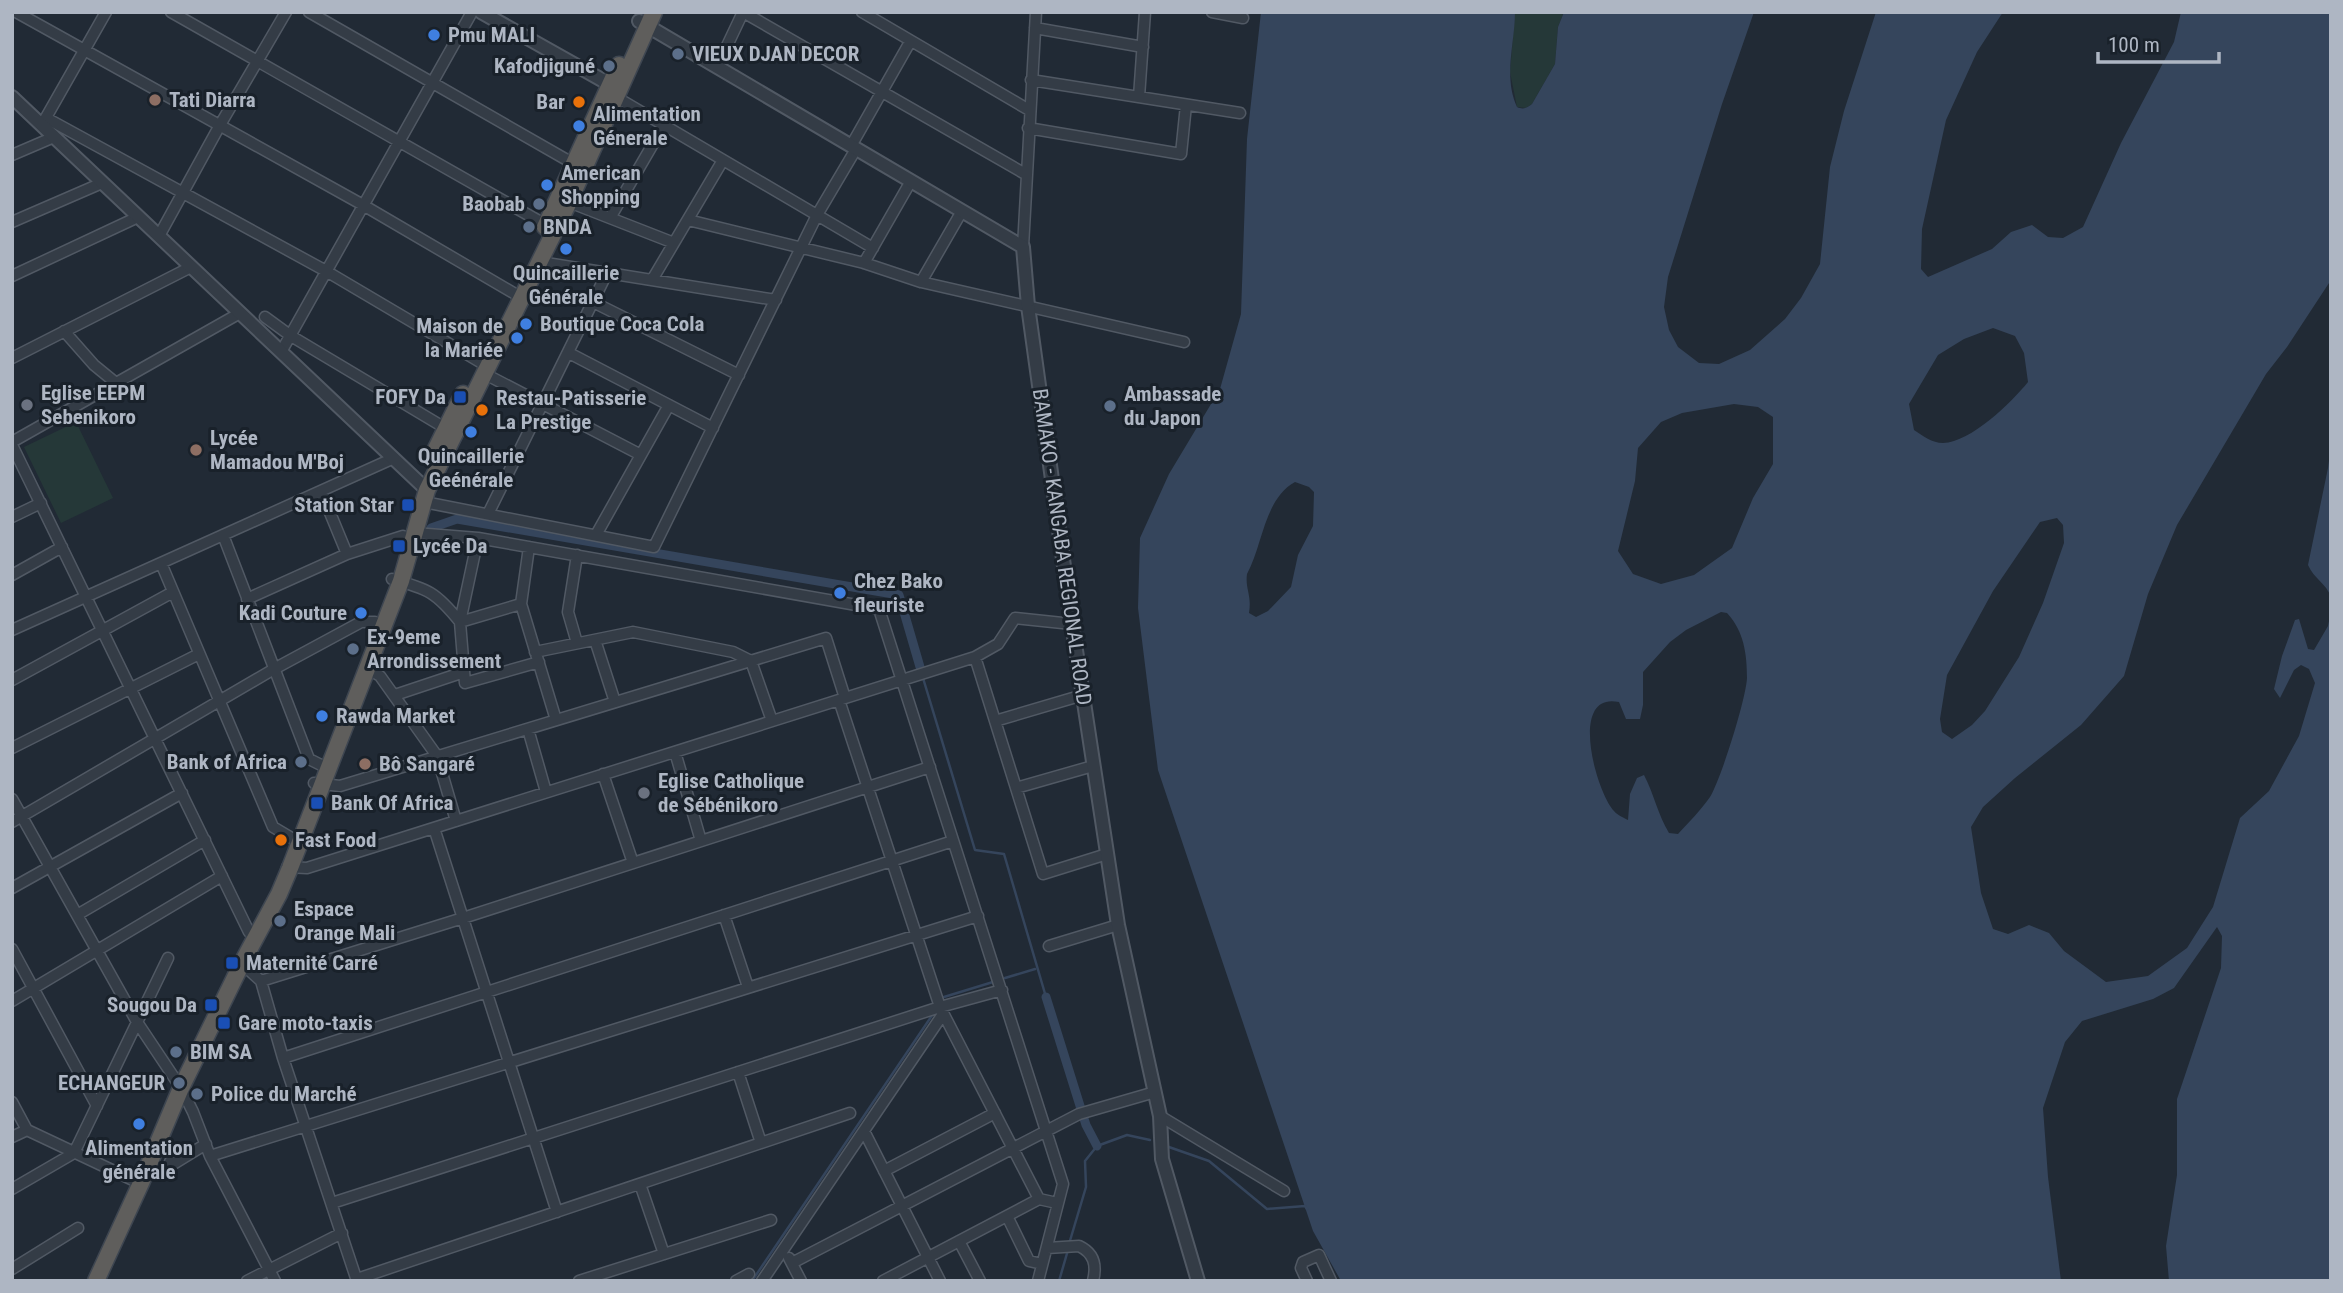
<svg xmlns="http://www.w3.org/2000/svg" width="2343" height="1293" font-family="'Roboto Condensed',sans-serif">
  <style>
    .green { fill: #253838 }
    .water { fill: #35455c; fill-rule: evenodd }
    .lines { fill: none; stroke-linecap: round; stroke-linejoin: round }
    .stream { stroke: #35455c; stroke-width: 2.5 }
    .canal { stroke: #35455c; stroke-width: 9 }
    .minor-casing { stroke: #515964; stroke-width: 13 }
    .tertiary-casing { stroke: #515964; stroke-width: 16 }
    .trunk-casing { stroke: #3e4651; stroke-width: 19 }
    .minor { stroke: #343c46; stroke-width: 10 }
    .tertiary { stroke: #343c46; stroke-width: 12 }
    .trunk { stroke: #5f5e5c; stroke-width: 16 }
    .shop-dot { fill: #3f7fe0; stroke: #19212a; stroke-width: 2.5 }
    .service-dot { fill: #5c6f8a; stroke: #19212a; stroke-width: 2.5 }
    .education-dot { fill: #8d6e63; stroke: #19212a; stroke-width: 2.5 }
    .food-dot { fill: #e8710a; stroke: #19212a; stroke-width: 2.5 }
    .transit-dot { fill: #1a4fb4; stroke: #19212a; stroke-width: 2.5 }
    .worship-dot { fill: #6b7280; stroke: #19212a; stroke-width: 2.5 }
    .labels { text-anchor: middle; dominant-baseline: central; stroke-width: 6; stroke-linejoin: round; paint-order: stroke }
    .poi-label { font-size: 21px; font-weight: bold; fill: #aeb6c3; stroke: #19212a; text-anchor: start }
    .street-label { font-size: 21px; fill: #aeb6c3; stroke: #19212a }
  </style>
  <rect width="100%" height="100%" fill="#212a35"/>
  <!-- green -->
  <path class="green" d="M 1515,12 L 1564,12 L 1558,27 L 1555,64 L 1532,104 L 1526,108 L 1517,107 L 1510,72 Z
    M 76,422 L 113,498 L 61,523 L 24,447 Z"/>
  <!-- water -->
  <path class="water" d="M 1261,12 L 1515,12 C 1515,43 1503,77 1517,107 C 1523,110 1527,108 1532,104 L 1555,64 L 1558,27 L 1564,12 L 1754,12 L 1722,104 L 1668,277 L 1664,307 L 1669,330 L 1678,347 L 1699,363 L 1719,364 L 1750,350 L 1785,319 L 1801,298 L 1820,264 L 1830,167 L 1844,111 L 1876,12 L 2003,12 L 1977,52 L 1946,120 L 1922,229 L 1921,269 L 1928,277 L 1992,249 L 2011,232 L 2032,225 L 2048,237 L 2063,238 L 2083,227 L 2121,143 L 2174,42 L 2181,12 L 2331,12 L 2331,280 L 2287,347 L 2266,374 L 2177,525 L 2148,594 L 2124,676 L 2081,725 L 2015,778 L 1983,807 L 1971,827 L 1981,893 L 1993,929 L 2008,934 L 2029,925 L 2049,933 L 2064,951 L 2106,982 L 2148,976 L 2187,948 L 2213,907 L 2240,818 L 2269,791 L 2299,736 L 2315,683 L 2309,669 L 2301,665 L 2294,670 L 2280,698 L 2274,689 L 2282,656 L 2295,620 L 2299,619 L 2308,649 L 2314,650 L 2328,626 L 2331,611 L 2331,1281 L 2169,1281 L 2166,1246 L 2177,1175 L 2177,1099 L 2221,968 L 2222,936 L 2217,927 L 2174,988 L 2153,999 L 2082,1021 L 2065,1042 L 2043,1108 L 2048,1177 L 2061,1281 L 1341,1281 L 1313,1231 L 1158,770 L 1138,608 L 1140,538 L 1169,474 L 1220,389 L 1241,314 L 1247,139 ZM 1993,328 L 2015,336 L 2024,353 L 2028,382 C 2011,403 1971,442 1943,443 C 1932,443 1923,436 1914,430 L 1909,404 L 1938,355 L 1964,339 ZM 1734,404 L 1758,407 L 1773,417 L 1773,464 L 1753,498 L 1732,548 L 1694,575 L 1661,584 L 1633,574 L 1618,551 L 1635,481 L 1638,448 L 1661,422 L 1682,413 ZM 1295,482 L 1309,487 L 1314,492 L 1313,526 L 1298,555 L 1291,587 L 1268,611 L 1256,617 L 1249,613 C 1252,595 1245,589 1247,574 C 1263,545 1264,499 1295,482 ZM 2057,518 L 2063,525 L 2064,543 L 2043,603 L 2019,657 L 1985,711 L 1972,725 L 1952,739 L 1942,732 L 1940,719 L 1947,675 L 1993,591 L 2040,522 ZM 1721,612 L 1727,613 C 1744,631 1747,654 1747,678 C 1746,699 1721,779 1710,797 C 1701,810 1689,822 1678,834 L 1669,833 C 1658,815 1654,794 1644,775 L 1637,778 L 1630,794 L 1628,820 C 1624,818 1617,815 1614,811 C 1596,792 1568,691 1619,702 L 1626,719 L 1640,719 L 1643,705 L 1643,672 L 1670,642 L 1686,630 Z
    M 2331,446 L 2331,597 C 2326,583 2314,579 2308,565 L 2328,468 Z"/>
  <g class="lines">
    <!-- stream -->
    <path class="stream" d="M 923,678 L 975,850 L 1004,854 L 1046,997
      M 1005,978 L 1035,969
      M 944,997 L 993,982
      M 1166,1146 L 1209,1161 L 1267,1209 L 1305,1206 L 1307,1209
      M 1069,1244 L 1086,1187 L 1085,1161 L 1097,1146 L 1127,1135 L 1150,1140
      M 752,1281 L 933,1014
      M 1059,1281 L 1068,1250"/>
    <!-- canal -->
    <path class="canal" d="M 431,528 L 457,519 L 899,595 L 920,667
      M 1046,997 L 1086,1125 L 1097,1146"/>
    <!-- minor casing -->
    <g class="minor-casing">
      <path id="minor" d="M 16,12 L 363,205 L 522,298
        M 171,12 L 546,225
        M 309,12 L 574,164
        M 743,12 L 1027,175
        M 862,12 L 1029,110
        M 1212,12 L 1243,18
        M 1035,28 L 1143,47
        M 717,67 L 743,12
        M 1031,80 L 1240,113
        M 616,97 L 873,248
        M 1139,97 L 1145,12
        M 46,118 L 326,271 L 480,362
        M 44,121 L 106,12
        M 1028,128 L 1181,154 L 1186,105
        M 851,146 L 910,42
        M 12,155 L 54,137
        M 569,202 L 674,243
        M 610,218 L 664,125
        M 688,220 L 864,263 L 921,282 L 1184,342
        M 12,222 L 102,183
        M 159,236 L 220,125 L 286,12
        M 1023,247 L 1036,12
        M 540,262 L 776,300
        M 864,263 L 911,181
        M 12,276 L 138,217
        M 652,280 L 723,160
        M 921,282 L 962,211
        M 593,302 L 739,375
        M 265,317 L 291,336 L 445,428
        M 64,331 L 94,365 L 116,383
        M 281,352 L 472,12
        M 569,353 L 713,428
        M 12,358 L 191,267
        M 485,374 L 641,455
        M 12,442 L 240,313
        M 12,445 L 249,932
        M 321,491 L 347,554
        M 424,502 L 654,547 L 817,215 L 856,149
        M 488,514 L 607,273
        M 12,517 L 41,503
        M 415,533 L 478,538 L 879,609 L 1063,1184 L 1038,1281
        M 223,535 L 309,759 L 321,765
        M 596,535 L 669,405
        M 478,538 L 460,622 L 465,683 L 539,662
        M 529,547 L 521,604 L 556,720
        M 577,555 L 568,612 L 577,643
        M 161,563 L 273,827 L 300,843
        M 12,575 L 62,547
        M 392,579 C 428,589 436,592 460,622 L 521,604
        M 247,599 L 347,554 L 403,536
        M 12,630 L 394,458
        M 595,640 L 615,702
        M 535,652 L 633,632 L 733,652 L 751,661 L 772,721
        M 975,657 L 1043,874 L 1107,854
        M 368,669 L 380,676 L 437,756 L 456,821
        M 12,680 L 173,592
        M 395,695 L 464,672
        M 839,700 L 940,1007 L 1039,1199
        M 995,721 L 1083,695
        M 528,729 L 546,792
        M 12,748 L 199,654
        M 675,752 L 701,841
        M 603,774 L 633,863
        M 314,783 L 340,786 L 826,638 L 845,698
        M 1016,788 L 1093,766
        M 12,799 L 137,1022 L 181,1088 L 193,1112 L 210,1156 L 275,1281
        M 12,822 L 274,669 L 361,622 L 375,622
        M 434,828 L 557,1212
        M 287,867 L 307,868 L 975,657 L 998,644 L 1015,618 L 1072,624
        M 12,888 L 182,793
        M 77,915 L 205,840
        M 724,915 L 748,987
        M 1049,946 L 1118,925
        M 12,949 L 97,1106
        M 239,961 L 261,981 L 283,1058 L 357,1281
        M 261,981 L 463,918 L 930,767
        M 12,1001 L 222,876
        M 283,1058 L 953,841
        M 738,1072 L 761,1143
        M 12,1102 L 27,1130 L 133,1180
        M 1160,1116 L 1284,1191
        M 864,1131 L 940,1281
        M 12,1137 L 27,1130
        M 210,1156 L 978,916
        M 170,1162 L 175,1163 L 206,1144
        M 884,1171 L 995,1113
        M 640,1184 L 664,1254
        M 12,1189 L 74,1153 L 168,958
        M 332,1203 L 940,1007 L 1002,990
        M 1007,1216 L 1029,1261 L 1042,1264
        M 959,1241 L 980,1281
        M 1047,1248 L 1079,1246 C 1094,1253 1097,1265 1093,1281
        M 789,1258 L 801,1281
        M 792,1263 L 1079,1114 L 1155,1092
        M 12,1269 L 78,1228
        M 357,1279 L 850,1113
        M 247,1281 L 342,1233
        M 579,1281 L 771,1220
        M 736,1281 L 749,1274
        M 762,1281 L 943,1014
        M 883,1281 L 1039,1199 L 1057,1203
        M 1307,1281 L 1301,1268 L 1303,1262 L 1319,1255 L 1331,1281"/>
    </g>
    <!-- tertiary casing -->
    <g class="tertiary-casing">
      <path id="tertiary" d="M 481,12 L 618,89
        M 639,21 L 1023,247 L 1028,306 L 1072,624 L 1118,925 L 1160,1116 L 1162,1159 L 1198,1281
        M 12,97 L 427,490"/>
    </g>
    <!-- trunk casing -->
    <g class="trunk-casing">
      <path id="trunk" d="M 545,227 L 619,65
        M 431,459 L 463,394
        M 96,1281 L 141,1183 L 181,1088 L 242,963 L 279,894 L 290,868 L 401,581 L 427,490 L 569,202 L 654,12"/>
    </g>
    <!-- minor -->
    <use href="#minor" class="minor"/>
    <!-- tertiary -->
    <use href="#tertiary" class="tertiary"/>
    <!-- trunk -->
    <use href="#trunk" class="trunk"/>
  </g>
  <!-- markers -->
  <g class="shop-dot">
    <circle cx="434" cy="35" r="7"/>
    <circle cx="579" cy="126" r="7"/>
    <circle cx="547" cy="185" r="7"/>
    <circle cx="566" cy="249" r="7"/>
    <circle cx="526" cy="324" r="7"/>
    <circle cx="517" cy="338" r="7"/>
    <circle cx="471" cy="432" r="7"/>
    <circle cx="840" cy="593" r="7"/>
    <circle cx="361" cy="613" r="7"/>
    <circle cx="322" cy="716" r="7"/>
    <circle cx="139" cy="1124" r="7"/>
  </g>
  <g class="service-dot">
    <circle cx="678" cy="54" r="7"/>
    <circle cx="609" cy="66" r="7"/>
    <circle cx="539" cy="204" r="7"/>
    <circle cx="529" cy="227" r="7"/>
    <circle cx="1110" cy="406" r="7"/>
    <circle cx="353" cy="649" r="7"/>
    <circle cx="301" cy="762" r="7"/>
    <circle cx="280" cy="921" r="7"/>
    <circle cx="176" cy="1052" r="7"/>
    <circle cx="179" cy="1083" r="7"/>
    <circle cx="197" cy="1094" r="7"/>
  </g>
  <g class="education-dot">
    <circle cx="155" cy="100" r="7"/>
    <circle cx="196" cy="450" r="7"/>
    <circle cx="365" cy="764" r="7"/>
  </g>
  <g class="food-dot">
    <circle cx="579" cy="102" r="7"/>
    <circle cx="482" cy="410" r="7"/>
    <circle cx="281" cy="840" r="7"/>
  </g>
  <g class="transit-dot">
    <rect x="453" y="390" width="14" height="14" rx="3.5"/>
    <rect x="401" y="498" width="14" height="14" rx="3.5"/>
    <rect x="392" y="539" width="14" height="14" rx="3.5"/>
    <rect x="310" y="796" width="14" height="14" rx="3.5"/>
    <rect x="225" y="956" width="14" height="14" rx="3.5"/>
    <rect x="204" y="998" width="14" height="14" rx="3.5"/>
    <rect x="217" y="1016" width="14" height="14" rx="3.5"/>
  </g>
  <g class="worship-dot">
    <circle cx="27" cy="405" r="7"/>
    <circle cx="644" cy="793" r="7"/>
  </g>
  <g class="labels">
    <!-- poi labels -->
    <g class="poi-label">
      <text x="448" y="35">Pmu MALI</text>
      <text x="692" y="54">VIEUX DJAN DECOR</text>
      <text x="595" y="66" text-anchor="end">Kafodjiguné</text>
      <text x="169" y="100">Tati Diarra</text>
      <text x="565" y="102" text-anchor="end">Bar</text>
      <text x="593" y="114">Alimentation<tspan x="593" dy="24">Génerale</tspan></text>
      <text x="561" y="173">American<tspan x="561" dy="24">Shopping</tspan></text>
      <text x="525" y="204" text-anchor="end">Baobab</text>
      <text x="543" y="227">BNDA</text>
      <text x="566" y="273" text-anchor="middle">Quincaillerie<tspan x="566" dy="24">Générale</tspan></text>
      <text x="540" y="324">Boutique Coca Cola</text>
      <text x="503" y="326" text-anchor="end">Maison de<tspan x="503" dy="24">la Mariée</tspan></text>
      <text x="41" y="393">Eglise EEPM<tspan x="41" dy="24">Sebenikoro</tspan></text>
      <text x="1124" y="394">Ambassade<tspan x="1124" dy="24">du Japon</tspan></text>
      <text x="446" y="397" text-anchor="end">FOFY Da</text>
      <text x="496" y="398">Restau-Patisserie<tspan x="496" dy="24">La Prestige</tspan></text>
      <text x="210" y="438">Lycée<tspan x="210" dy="24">Mamadou M'Boj</tspan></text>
      <text x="471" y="456" text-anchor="middle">Quincaillerie<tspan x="471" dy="24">Geénérale</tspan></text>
      <text x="394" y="505" text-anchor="end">Station Star</text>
      <text x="413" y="546">Lycée Da</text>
      <text x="854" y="581">Chez Bako<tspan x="854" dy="24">fleuriste</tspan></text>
      <text x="347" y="613" text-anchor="end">Kadi Couture</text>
      <text x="367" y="637">Ex-9eme<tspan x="367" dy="24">Arrondissement</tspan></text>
      <text x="336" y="716">Rawda Market</text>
      <text x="287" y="762" text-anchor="end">Bank of Africa</text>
      <text x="379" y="764">Bô Sangaré</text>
      <text x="658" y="781">Eglise Catholique<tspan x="658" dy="24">de Sébénikoro</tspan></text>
      <text x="331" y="803">Bank Of Africa</text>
      <text x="295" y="840">Fast Food</text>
      <text x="294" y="909">Espace<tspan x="294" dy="24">Orange Mali</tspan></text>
      <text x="246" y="963">Maternité Carré</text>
      <text x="197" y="1005" text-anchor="end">Sougou Da</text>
      <text x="238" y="1023">Gare moto-taxis</text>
      <text x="190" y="1052">BIM SA</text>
      <text x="165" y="1083" text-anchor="end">ECHANGEUR</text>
      <text x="211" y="1094">Police du Marché</text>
      <text x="139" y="1148" text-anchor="middle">Alimentation<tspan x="139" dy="24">générale</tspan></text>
    </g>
    <!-- street labels -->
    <g class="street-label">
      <text transform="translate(1062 547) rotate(82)">BAMAKO - KANGABA REGIONAL ROAD</text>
    </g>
  </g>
  <!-- border -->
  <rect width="2343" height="1293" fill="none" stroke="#aeb6c3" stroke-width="28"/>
  <!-- scale -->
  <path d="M2098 52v10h121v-10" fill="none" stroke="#aeb6c3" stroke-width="3.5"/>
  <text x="2108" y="52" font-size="21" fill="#aeb6c3" stroke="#19212a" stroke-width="5" paint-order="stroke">100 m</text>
</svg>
